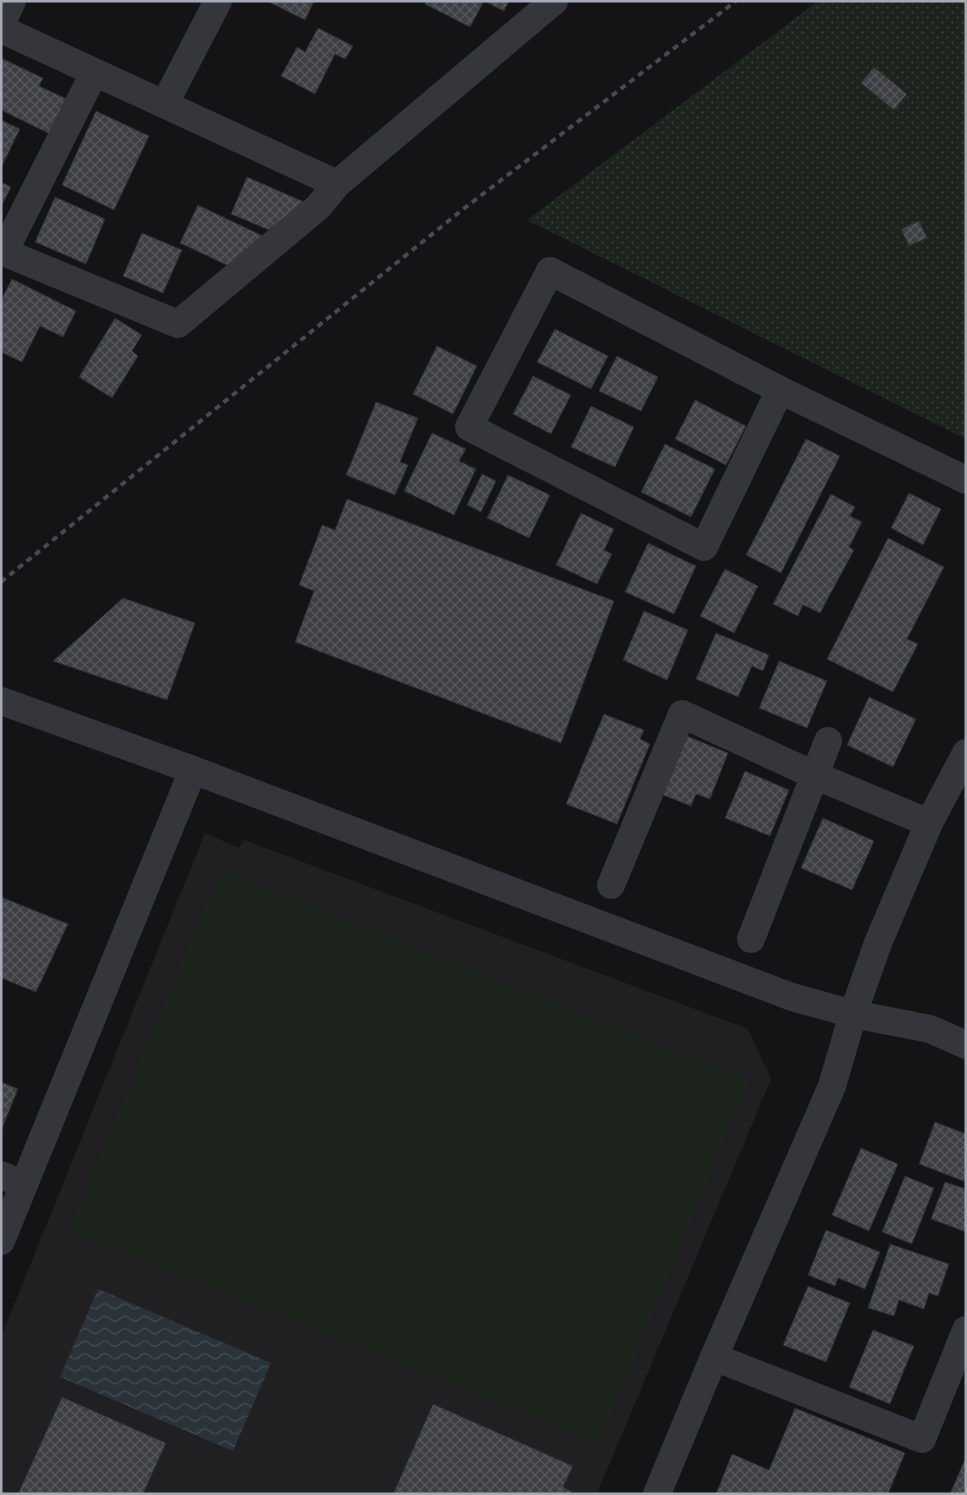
<svg xmlns="http://www.w3.org/2000/svg" width="967" height="1495" font-family="'Work Sans',sans-serif">
  <style>
    .built { fill: #202023 }
    .grass { fill: url(#grass-dots) }
    .garden { fill: #1c241d }
    .water { fill: url(#water-waves) }
    .building { fill: url(#building-cross-hatch); stroke: #2e2e32 }
    .lines { fill: none; stroke-linecap: round; stroke-linejoin: round }
    .minor { stroke: #35363b; stroke-width: 28 }
    .tertiary { stroke: #35363b; stroke-width: 28 }
    .rail { stroke: #484a50; stroke-width: 4; stroke-dasharray: 6 5; stroke-linecap: butt }
  </style>
  <defs>
    <pattern id="grass-dots" width="8" height="8" patternUnits="userSpaceOnUse" patternTransform="scale(1.25)"><rect width="8" height="8" fill="#1c241d"/><path d="M2 2h.1M6 6h.1" fill="none" stroke="#3a413c" stroke-width="1.8" stroke-linecap="round"/></pattern>
    <pattern id="water-waves" width="16" height="10" patternUnits="userSpaceOnUse" patternTransform="scale(1.25)"><rect width="16" height="10" fill="#2a333a"/><path d="M0 5q4-4 8 0t8 0" fill="none" stroke="#464e54"/></pattern>
    <pattern id="building-cross-hatch" width="8" height="8" patternUnits="userSpaceOnUse" patternTransform="scale(1.25)"><rect width="8" height="8" fill="#3e3f43"/><path d="M0 0l8 8M0 8l8-8" fill="none" stroke="#57585c"/></pattern>
  </defs>
  <rect width="100%" height="100%" fill="#141416"/>
  <!-- built -->
  <path class="built" d="M 205,833 L 239,848 L 244,840 L 748,1029 L 771,1079 L 597,1494 L 1,1494 L 1,1337 Z"/>
  <!-- grass -->
  <path class="grass" d="M 818,1 L 966,1 L 966,439 L 527,220 Z"/>
  <!-- garden -->
  <path class="garden" d="M 221,870 L 748,1081 L 599,1443 L 69,1231 Z"/>
  <!-- water -->
  <path class="water" d="M 98,1289 L 271,1363 L 233,1451 L 60,1377 Z"/>
  <!-- building -->
  <path class="building" d="M 267,1 L 314,1 L 305,20 Z
    M 426,1 L 484,1 L 470,27 L 425,4 Z
    M 484,1 L 509,1 L 504,11 Z
    M 318,28 L 353,46 L 345,59 L 335,54 L 315,94 L 281,76 L 297,47 L 305,52 Z
    M 3,59 L 43,78 L 39,86 L 69,100 L 52,135 L 1,110 L 1,61 Z
    M 874,67 L 907,94 L 894,110 L 861,83 Z
    M 96,111 L 149,136 L 114,210 L 62,185 Z
    M 1,120 L 20,129 L 1,168 Z
    M 247,177 L 304,202 L 269,230 L 231,214 Z
    M 1,182 L 11,187 L 1,207 Z
    M 55,197 L 105,219 L 86,264 L 35,242 Z
    M 198,205 L 269,239 L 233,268 L 180,243 Z
    M 919,221 L 927,238 L 909,246 L 901,229 Z
    M 142,233 L 182,250 L 163,293 L 123,276 Z
    M 12,279 L 76,311 L 63,337 L 40,326 L 22,362 L 1,352 L 1,300 Z
    M 115,318 L 142,335 L 132,351 L 138,356 L 112,398 L 79,377 Z
    M 555,329 L 608,356 L 591,389 L 537,362 Z
    M 437,346 L 477,366 L 453,414 L 413,394 Z
    M 617,356 L 658,377 L 641,411 L 599,391 Z
    M 533,376 L 571,395 L 551,434 L 513,414 Z
    M 695,400 L 746,426 L 726,465 L 675,439 Z
    M 376,402 L 418,418 L 400,462 L 408,465 L 395,495 L 346,475 Z
    M 591,406 L 634,427 L 615,467 L 571,447 Z
    M 432,433 L 466,449 L 459,461 L 476,469 L 454,515 L 404,491 Z
    M 806,439 L 840,456 L 781,573 L 746,555 Z
    M 665,444 L 715,469 L 691,517 L 641,492 Z
    M 482,474 L 496,481 L 481,512 L 467,505 Z
    M 508,475 L 550,495 L 529,538 L 487,518 Z
    M 909,493 L 941,509 L 923,545 L 891,528 Z
    M 831,494 L 855,507 L 850,516 L 862,522 L 849,547 L 854,550 L 820,613 L 803,605 L 798,616 L 773,604 Z
    M 347,499 L 614,601 L 561,743 L 295,642 L 314,591 L 299,585 L 322,525 L 335,530 Z
    M 581,513 L 614,529 L 604,550 L 612,554 L 597,584 L 556,565 Z
    M 888,538 L 944,567 L 907,639 L 918,644 L 893,692 L 827,659 Z
    M 648,543 L 696,566 L 674,614 L 625,592 Z
    M 725,569 L 758,586 L 734,633 L 700,616 Z
    M 123,598 L 195,623 L 167,700 L 53,661 Z
    M 644,611 L 688,630 L 667,680 L 623,660 Z
    M 716,633 L 769,655 L 763,671 L 752,666 L 738,697 L 696,679 Z
    M 779,661 L 827,681 L 807,728 L 759,708 Z
    M 869,697 L 916,719 L 893,767 L 847,745 Z
    M 604,714 L 644,730 L 640,739 L 650,744 L 617,824 L 566,804 Z
    M 687,736 L 728,753 L 710,799 L 696,794 L 691,806 L 663,795 Z
    M 745,771 L 789,790 L 770,836 L 725,818 Z
    M 823,818 L 874,841 L 852,890 L 801,868 Z
    M 1,897 L 68,924 L 36,992 L 1,978 Z
    M 1,1082 L 18,1089 L 1,1131 Z
    M 935,1122 L 966,1134 L 966,1182 L 919,1164 Z
    M 861,1148 L 898,1164 L 869,1231 L 832,1215 Z
    M 905,1176 L 934,1188 L 912,1244 L 882,1232 Z
    M 945,1182 L 966,1189 L 966,1232 L 931,1219 Z
    M 826,1230 L 880,1252 L 865,1289 L 838,1278 L 835,1286 L 808,1275 Z
    M 890,1244 L 949,1264 L 938,1296 L 929,1293 L 924,1309 L 899,1300 L 894,1316 L 868,1308 Z
    M 808,1286 L 850,1303 L 826,1362 L 783,1345 Z
    M 873,1330 L 914,1346 L 890,1404 L 849,1387 Z
    M 62,1397 L 166,1443 L 143,1494 L 18,1494 Z
    M 433,1404 L 573,1466 L 563,1487 L 572,1492 L 571,1494 L 393,1494 Z
    M 795,1408 L 905,1453 L 888,1494 L 716,1494 L 732,1454 L 769,1470 Z
    M 966,1457 L 966,1494 L 950,1494 Z"/>
  <g class="lines">
    <!-- minor -->
    <path class="minor" d="M 1,25 L 12,1
      M 1,29 L 337,184 L 554,1
      M 165,103 L 218,1
      M 1,251 L 178,324 L 318,207 L 337,184
      M 4,252 L 94,73
      M 550,271 L 469,427 L 704,547 L 780,390
      M 611,885 L 682,714 L 814,775 L 929,823
      M 751,939 L 828,741
      M 1,1175 L 24,1185
      M 1,1241 L 193,770
      M 714,1357 L 922,1439 L 966,1330"/>
    <!-- tertiary -->
    <path class="tertiary" d="M 550,271 L 780,390 L 966,480
      M 1,701 L 193,770 L 792,997 L 853,1014 L 930,1029 L 966,1045
      M 657,1494 L 714,1357 L 832,1086 L 853,1014 L 878,943 L 929,823 L 966,753"/>
    <!-- rail -->
    <path class="rail" d="M 1,582 L 462,210 L 736,1"/>
  </g>
  <!-- border -->
  <rect width="967" height="1495" fill="none" stroke="#a5aab6" stroke-width="5"/>
</svg>
